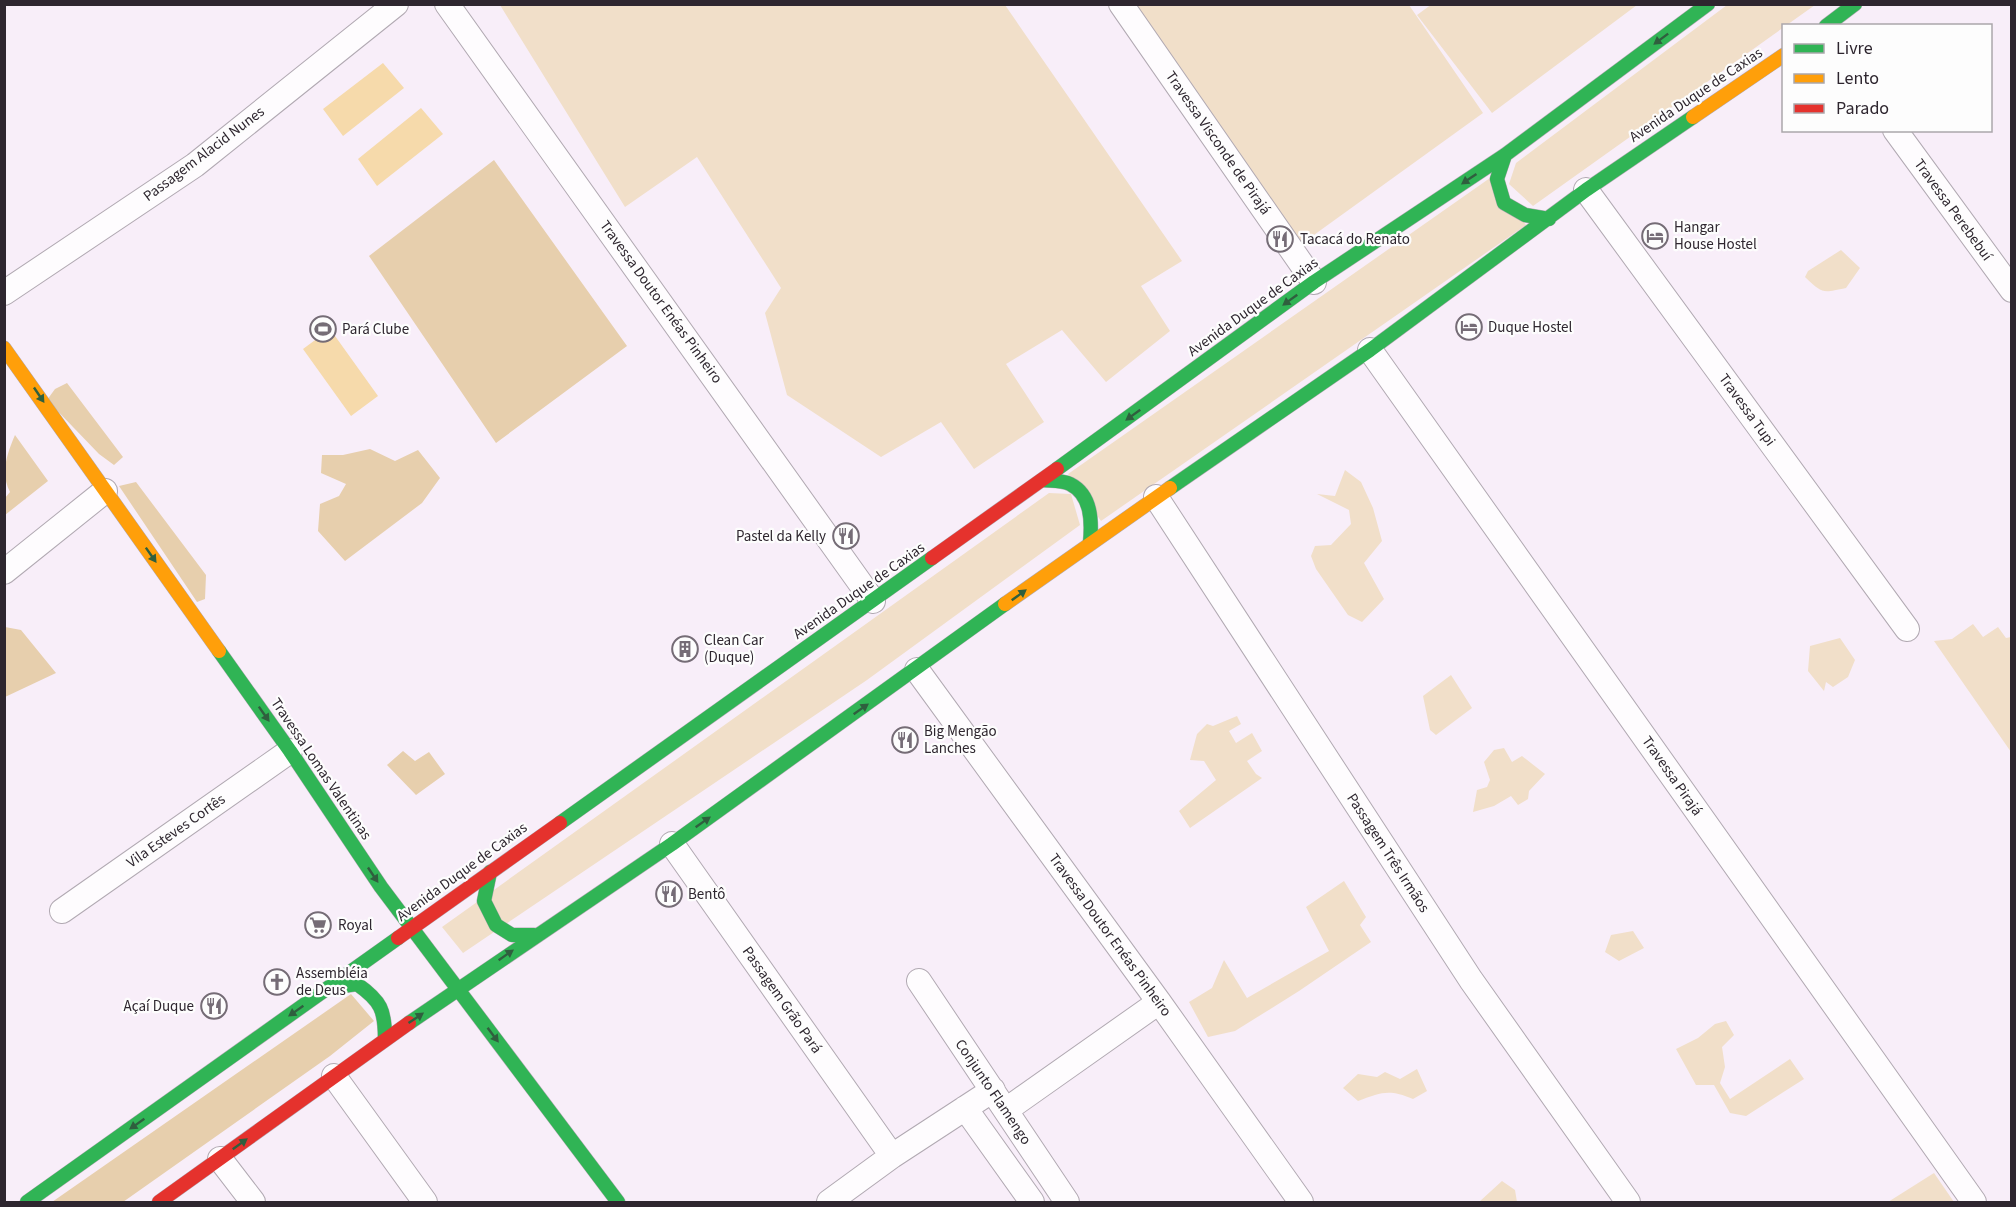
<svg xmlns="http://www.w3.org/2000/svg" width="2016" height="1207" font-family="'Source Sans 3',sans-serif">
  <style>
    .green { fill: #f1dfc9 }
    .forest { fill: #e7cfad }
    .water { fill: #f6daab }
    .lines { fill: none; stroke-linecap: round; stroke-linejoin: round }
    .street-casing { stroke: #b1a9b2; stroke-width: 26 }
    .fast-casing { stroke: #b1a9b2; stroke-width: 15 }
    .slow-casing { stroke: #b1a9b2; stroke-width: 15 }
    .jam-casing { stroke: #b1a9b2; stroke-width: 15 }
    .street { stroke: #fefcfe; stroke-width: 24 }
    .fast { stroke: #30b455; stroke-width: 14 }
    .slow { stroke: #ff9f0a; stroke-width: 14 }
    .jam { stroke: #e5322d; stroke-width: 14 }
    .oneway { fill: #2f5f3e }
    .labels { text-anchor: middle; dominant-baseline: central; stroke-width: 4.5; stroke-linejoin: round; paint-order: stroke }
    .street-label { font-size: 15px; fill: #2e262f; stroke: #fdfdfd }
    .poi-label { font-size: 15px; fill: #2e262f; stroke: #fdfdfd; text-anchor: start }
  </style>
  <rect width="100%" height="100%" fill="#f8eef9"/>
  <!-- green -->
  <path class="green" d="M 1432,4 L 1637,4 L 1637,5 L 1492,113 L 1417,15 Z
    M 500,5 L 1005,5 L 1182,261 L 1141,286 L 1170,331 L 1106,382 L 1062,330 L 1006,364 L 1044,422 L 974,469 L 941,422 L 881,457 L 787,395 L 765,313 L 781,288 L 697,157 L 625,207 Z
    M 1131,5 L 1409,5 L 1483,113 L 1300,245 Z
    M 1727,5 L 1815,5 L 1533,206 L 1509,184 L 1516,163 Z
    M 1490,178 L 1526,225 L 1101,521 L 1068,474 Z
    M 1841,250 L 1860,268 L 1846,288 C 1822,293 1823,294 1805,277 L 1808,271 Z
    M 1345,470 L 1361,482 L 1373,508 L 1382,541 L 1364,563 L 1384,599 L 1362,622 L 1348,615 L 1316,569 L 1311,556 L 1315,546 L 1331,545 L 1351,524 L 1349,510 L 1317,494 L 1335,496 Z
    M 1049,493 L 1071,494 L 1080,525 L 867,680 L 463,953 L 442,927 Z
    M 1973,624 L 1983,637 L 1998,627 L 2006,638 L 2011,637 L 2011,752 L 1934,641 L 1952,639 Z
    M 1840,638 L 1855,660 L 1848,677 L 1833,687 L 1826,682 L 1824,691 L 1808,671 L 1810,646 Z
    M 1451,675 L 1472,708 L 1436,735 L 1430,730 L 1423,696 Z
    M 1237,716 L 1241,724 L 1229,731 L 1236,743 L 1252,733 L 1262,751 L 1247,761 L 1256,774 L 1262,778 L 1190,828 L 1179,811 L 1216,780 L 1204,761 L 1190,760 L 1197,734 L 1207,724 L 1213,726 Z
    M 1504,748 L 1512,762 L 1522,756 L 1545,774 L 1529,791 L 1528,799 L 1518,805 L 1511,796 L 1494,806 L 1473,812 L 1477,790 L 1487,787 L 1490,780 L 1484,762 L 1494,750 Z
    M 1344,881 L 1366,917 L 1360,925 L 1371,942 L 1299,991 L 1235,1031 L 1208,1037 L 1189,1002 L 1212,988 L 1224,960 L 1247,998 L 1329,951 L 1306,907 Z
    M 1633,931 L 1644,948 L 1619,961 L 1605,952 L 1611,935 Z
    M 1726,1021 L 1734,1035 L 1722,1047 L 1725,1067 L 1720,1083 L 1730,1099 L 1790,1059 L 1804,1079 L 1746,1116 L 1730,1113 L 1714,1085 L 1696,1085 L 1676,1049 L 1698,1038 L 1715,1024 Z
    M 1417,1069 L 1427,1091 L 1413,1099 C 1389,1089 1382,1092 1358,1101 L 1343,1088 L 1358,1074 L 1377,1077 L 1385,1072 L 1400,1079 Z
    M 1934,1173 L 1954,1202 L 1888,1202 Z
    M 1502,1181 L 1515,1190 L 1517,1202 L 1479,1202 Z"/>
  <!-- forest -->
  <path class="forest" d="M 494,160 L 627,346 L 496,443 L 369,256 Z
    M 67,383 L 123,457 L 114,465 L 99,454 L 47,400 L 55,389 Z
    M 15,435 L 48,481 L 5,515 L 5,498 L 10,492 C 0,473 7,454 15,435 Z
    M 370,449 L 395,461 L 418,450 L 440,478 L 422,503 L 345,561 L 318,531 L 320,504 L 339,496 L 346,484 L 321,473 L 322,455 L 343,455 Z
    M 136,482 L 206,575 L 205,599 L 197,602 L 119,486 Z
    M 5,627 L 21,630 L 56,673 L 5,697 Z
    M 403,751 L 415,761 L 429,752 L 445,774 L 416,795 L 387,765 Z
    M 351,994 L 374,1021 L 330,1056 L 123,1202 L 52,1202 Z"/>
  <!-- water -->
  <path class="water" d="M 383,63 L 404,88 L 343,136 L 323,109 Z
    M 421,108 L 443,134 L 377,186 L 358,159 Z
    M 330,329 L 378,396 L 351,416 L 303,349 Z"/>
  <g class="lines">
    <!-- street casing -->
    <g class="street-casing">
      <path id="street" d="M 447,4 L 873,601
        M 1121,4 L 1314,282
        M 1895,130 L 2012,290
        M 1586,190 L 1907,629
        M 4,293 L 195,165 L 396,4
        M 1370,350 L 1974,1202
        M 1156,497 L 1471,980 L 1628,1202
        M 4,572 L 105,491
        M 917,670 L 1159,1002 L 1301,1202
        M 672,844 L 892,1156
        M 62,911 L 290,751
        M 919,981 L 1067,1202
        M 334,1076 L 425,1202
        M 965,1108 L 1032,1202
        M 1006,1110 L 1159,1002
        M 220,1159 L 253,1202
        M 829,1202 L 892,1156 L 993,1090"/>
    </g>
    <!-- fast casing -->
    <g class="fast-casing">
      <path id="fast" d="M 1826,26 L 1855,4
        M 1505,155 L 1497,179 L 1504,203 L 1525,215 L 1549,219
        M 1057,469 L 1314,282 L 1505,155 L 1708,4
        M 1042,480 C 1051,481 1062,480 1070,484 C 1092,495 1092,522 1090,543
        M 1170,488 L 1370,350 L 1586,190 L 1693,117
        M 219,651 L 290,751 L 381,887 L 618,1202
        M 560,823 L 932,558
        M 490,872 L 484,901 L 496,925 L 512,935 L 534,935
        M 329,988 L 357,984 C 381,1001 385,1010 385,1039
        M 409,1023 L 672,844 L 1005,604
        M 27,1202 L 398,938"/>
    </g>
    <!-- slow casing -->
    <g class="slow-casing">
      <path id="slow" d="M 1693,117 L 1784,55
        M 4,348 L 219,651
        M 1005,604 L 1170,488"/>
    </g>
    <!-- jam casing -->
    <g class="jam-casing">
      <path id="jam" d="M 932,558 L 1057,469
        M 398,938 L 560,823
        M 159,1202 L 409,1023"/>
    </g>
    <!-- street -->
    <use href="#street" class="street"/>
    <!-- fast -->
    <use href="#fast" class="fast"/>
    <!-- slow -->
    <use href="#slow" class="slow"/>
    <!-- jam -->
    <use href="#jam" class="jam"/>
  </g>
  <!-- one-way arrows -->
  <defs><path id="oneway-solid" d="M-6-.8H1V-3.2L6.5 0L1 3.2V.8H-6Z" transform="scale(1.5)"/></defs>
  <g class="oneway">
    <use href="#oneway-solid" transform="translate(1661 39) rotate(143)"/>
    <use href="#oneway-solid" transform="translate(1469 179) rotate(146)"/>
    <use href="#oneway-solid" transform="translate(1290 300) rotate(144)"/>
    <use href="#oneway-solid" transform="translate(39 395) rotate(56)"/>
    <use href="#oneway-solid" transform="translate(1133 415) rotate(144)"/>
    <use href="#oneway-solid" transform="translate(151 555) rotate(55)"/>
    <use href="#oneway-solid" transform="translate(1019 595) rotate(-36)"/>
    <use href="#oneway-solid" transform="translate(861 709) rotate(-35)"/>
    <use href="#oneway-solid" transform="translate(264 714) rotate(55)"/>
    <use href="#oneway-solid" transform="translate(703 822) rotate(-35)"/>
    <use href="#oneway-solid" transform="translate(373 875) rotate(56)"/>
    <use href="#oneway-solid" transform="translate(506 955) rotate(-35)"/>
    <use href="#oneway-solid" transform="translate(296 1011) rotate(145)"/>
    <use href="#oneway-solid" transform="translate(416 1018) rotate(-34)"/>
    <use href="#oneway-solid" transform="translate(493 1035) rotate(53)"/>
    <use href="#oneway-solid" transform="translate(137 1124) rotate(145)"/>
    <use href="#oneway-solid" transform="translate(240 1144) rotate(-36)"/>
  </g>
  <!-- icons -->
  <defs>
    <g id="hotel-ring" transform="scale(1.35)"><circle r="9.5" fill="#fdfdfd" stroke="#756c76" stroke-width="1.5"/><path d="M-6-4.5h1.5V1H6V5H4.5V3h-9V5H-6ZM-4 0a1.8 1.8 0 1 1 3.6 0ZM.5 0V-2.5h3Q6-2.5 6 0Z" fill="#756c76"/></g>
    <g id="restaurant-ring" transform="scale(1.35)"><circle r="9.5" fill="#fdfdfd" stroke="#756c76" stroke-width="1.5"/><path d="M-5-6h1v4h1v-4h1v4h1v-4h1v5L-1.5 .5V6h-2V.5L-5-1ZM5-6V6H3V1.5H1.5Q1.5-4 5-6Z" fill="#756c76"/></g>
    <g id="stadium-ring" transform="scale(1.35)"><circle r="9.5" fill="#fdfdfd" stroke="#756c76" stroke-width="1.5"/><path d="M0-5a6.5 5 0 1 0 0 10a6.5 5 0 1 0 0-10ZM-3.5-1.8h7v3.6h-7Z" fill="#756c76"/></g>
    <g id="building-ring" transform="scale(1.35)"><circle r="9.5" fill="#fdfdfd" stroke="#756c76" stroke-width="1.5"/><path d="M-4-6H4V6H1V3H-1V6H-4ZM-2.5-4.3h1.7v1.8h-1.7ZM.8-4.3h1.7v1.8H.8ZM-2.5-1h1.7V.8h-1.7ZM.8-1h1.7V.8H.8Z" fill="#756c76"/></g>
    <g id="supermarket-ring" transform="scale(1.35)"><circle r="9.5" fill="#fdfdfd" stroke="#756c76" stroke-width="1.5"/><path d="M-6-5.5h2.5l.6 2H6L4.5 2H-2.5L-4.4-4H-6ZM-1.5 3.2a1.3 1.3 0 1 0 .1 0ZM3 3.2a1.3 1.3 0 1 0 .1 0Z" fill="#756c76"/></g>
    <g id="church-ring" transform="scale(1.35)"><circle r="9.5" fill="#fdfdfd" stroke="#756c76" stroke-width="1.5"/><path d="M-1.2-6h2.4v3.5h3.3v2.4h-3.3V6h-2.4V-.1h-3.3v-2.4h3.3Z" fill="#756c76"/></g>
  </defs>
  <g fill-rule="evenodd">
    <use href="#hotel-ring" x="1655" y="236"/>
    <use href="#restaurant-ring" x="1280" y="239"/>
    <use href="#hotel-ring" x="1469" y="327"/>
    <use href="#stadium-ring" x="323" y="329"/>
    <use href="#restaurant-ring" x="846" y="536"/>
    <use href="#building-ring" x="685" y="649"/>
    <use href="#restaurant-ring" x="905" y="740"/>
    <use href="#restaurant-ring" x="669" y="894"/>
    <use href="#supermarket-ring" x="318" y="925"/>
    <use href="#church-ring" x="277" y="982"/>
    <use href="#restaurant-ring" x="214" y="1006"/>
  </g>
  <g class="labels">
    <!-- street labels -->
    <g class="street-label">
      <text transform="translate(1696 95) rotate(-34)">Avenida Duque de Caxias</text>
      <text transform="translate(1218 143) rotate(55)">Travessa Visconde de Pirajá</text>
      <text transform="translate(204 154) rotate(-37)">Passagem Alacid Nunes</text>
      <text transform="translate(1953 210) rotate(54)">Travessa Perebebuí</text>
      <text transform="translate(661 302) rotate(54)">Travessa Doutor Enéas Pinheiro</text>
      <text transform="translate(1253 307) rotate(-36)">Avenida Duque de Caxias</text>
      <text transform="translate(1747 410) rotate(54)">Travessa Tupi</text>
      <text transform="translate(859 591) rotate(-35)">Avenida Duque de Caxias</text>
      <text transform="translate(321 769) rotate(56)">Travessa Lomas Valentinas</text>
      <text transform="translate(1672 776) rotate(55)">Travessa Pirajá</text>
      <text transform="translate(176 831) rotate(-35)">Vila Esteves Cortês</text>
      <text transform="translate(1388 853) rotate(57)">Passagem Três Irmãos</text>
      <text transform="translate(462 872) rotate(-36)">Avenida Duque de Caxias</text>
      <text transform="translate(1110 935) rotate(54)">Travessa Doutor Enéas Pinheiro</text>
      <text transform="translate(782 1000) rotate(55)">Passagem Grão Pará</text>
      <text transform="translate(993 1092) rotate(56)">Conjunto Flamengo</text>
    </g>
    <!-- poi labels -->
    <g class="poi-label">
      <text x="1674" y="227">Hangar<tspan x="1674" dy="17">House Hostel</tspan></text>
      <text x="1300" y="239">Tacacá do Renato</text>
      <text x="1488" y="327">Duque Hostel</text>
      <text x="342" y="329">Pará Clube</text>
      <text x="826" y="536" text-anchor="end">Pastel da Kelly</text>
      <text x="704" y="640">Clean Car<tspan x="704" dy="17">(Duque)</tspan></text>
      <text x="924" y="731">Big Mengão<tspan x="924" dy="17">Lanches</tspan></text>
      <text x="688" y="894">Bentô</text>
      <text x="338" y="925">Royal</text>
      <text x="296" y="973">Assembléia<tspan x="296" dy="17">de Deus</tspan></text>
      <text x="194" y="1006" text-anchor="end">Açaí Duque</text>
    </g>
  </g>
  <!-- border -->
  <rect width="2016" height="1207" fill="none" stroke="#2e262f" stroke-width="12"/>
  <!-- legend -->
  <rect x="1782" y="24" width="210" height="108" fill="#fdfdfd" stroke="#aaa7ab" stroke-width="1.5"/>
  <rect x="1794" y="44" width="30" height="9" fill="#30b455" stroke="#aaa7ab" stroke-width="1.5"/>
  <text x="1836" y="54" font-size="18" fill="#2e262f">Livre</text>
  <rect x="1794" y="74" width="30" height="9" fill="#ff9f0a" stroke="#aaa7ab" stroke-width="1.5"/>
  <text x="1836" y="84" font-size="18" fill="#2e262f">Lento</text>
  <rect x="1794" y="104" width="30" height="9" fill="#e5322d" stroke="#aaa7ab" stroke-width="1.5"/>
  <text x="1836" y="114" font-size="18" fill="#2e262f">Parado</text>
</svg>
